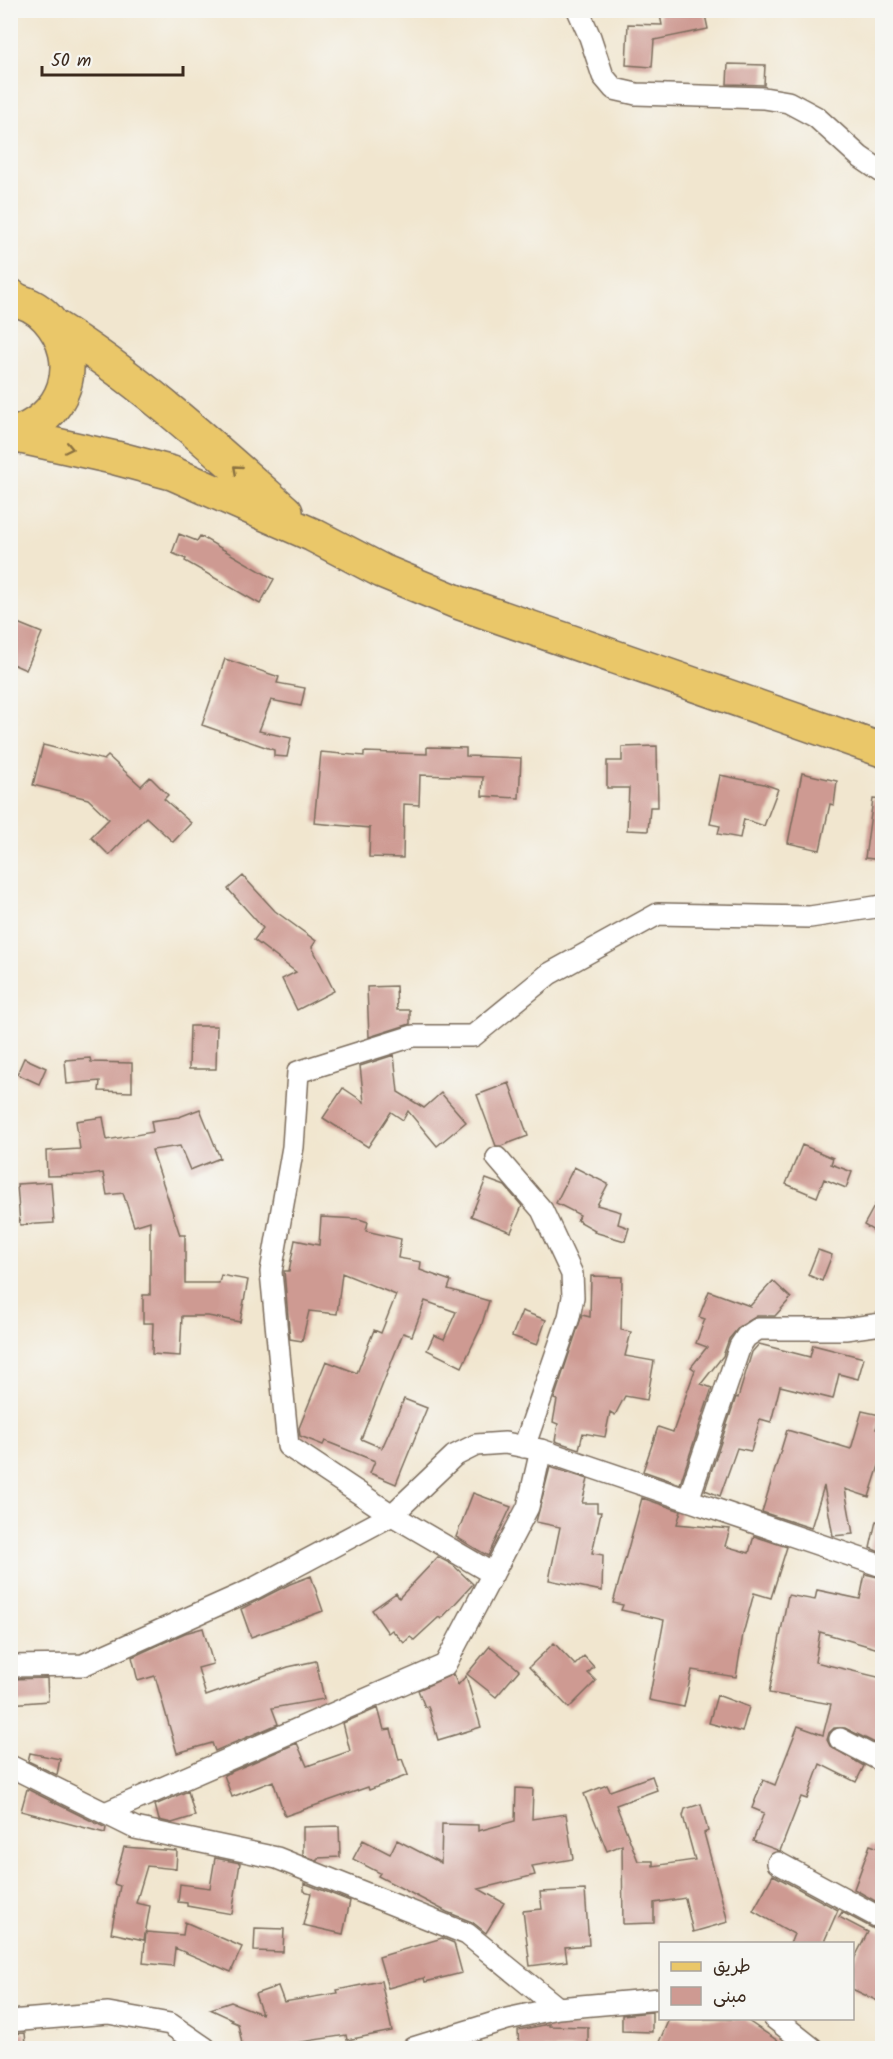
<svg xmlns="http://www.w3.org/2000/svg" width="893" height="2059" font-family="Kalam,'Playpen Sans Arabic',sans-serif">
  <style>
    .building { fill: #ce9a92 }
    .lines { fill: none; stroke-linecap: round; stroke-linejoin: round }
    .street-casing { stroke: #7b6c5c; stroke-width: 24 }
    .primary-casing { stroke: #7b6c5c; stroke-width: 36 }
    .highway-casing { stroke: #7b6c5c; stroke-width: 36 }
    .street { stroke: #fff; stroke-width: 21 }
    .primary { stroke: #eac769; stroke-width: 33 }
    .highway { stroke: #eac769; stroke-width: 33 }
    .oneway { stroke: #8a7140 }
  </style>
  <rect width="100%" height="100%" fill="#f6f6f2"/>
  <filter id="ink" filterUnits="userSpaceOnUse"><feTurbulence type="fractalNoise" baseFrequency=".0167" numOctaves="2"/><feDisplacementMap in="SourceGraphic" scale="12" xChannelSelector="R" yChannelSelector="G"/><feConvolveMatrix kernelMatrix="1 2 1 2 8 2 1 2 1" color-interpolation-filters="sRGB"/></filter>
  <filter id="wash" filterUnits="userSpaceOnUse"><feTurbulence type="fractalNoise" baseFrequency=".008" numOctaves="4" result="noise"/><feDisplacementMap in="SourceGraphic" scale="24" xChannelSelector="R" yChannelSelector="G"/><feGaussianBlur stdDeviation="1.35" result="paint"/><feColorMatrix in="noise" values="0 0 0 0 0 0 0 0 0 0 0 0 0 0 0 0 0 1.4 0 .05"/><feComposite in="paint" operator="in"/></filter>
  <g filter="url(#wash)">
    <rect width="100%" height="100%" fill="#f1e6cf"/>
    <g id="blocks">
      <!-- building -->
      <path class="building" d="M 659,10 L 704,10 L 708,29 L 654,40 L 652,67 L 626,65 L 628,24 L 662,25 Z
        M 728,64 L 765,65 L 764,85 L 727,84 Z
        M 179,534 L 197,541 L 200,536 L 274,579 L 260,604 L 185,561 L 186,559 L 172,553 Z
        M 10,620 L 42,633 L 26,670 L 10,663 Z
        M 225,659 L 279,677 L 277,683 L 305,688 L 301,706 L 271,700 L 259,731 L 291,738 L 287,757 L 274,756 L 274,750 L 202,725 Z
        M 43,745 L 104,760 L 108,756 L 141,786 L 150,777 L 168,795 L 164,799 L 191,823 L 173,842 L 146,817 L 109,855 L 91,837 L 109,819 L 88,799 L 33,785 Z
        M 657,746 L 658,807 L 650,807 L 648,831 L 627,830 L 629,788 L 607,788 L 607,761 L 622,761 L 622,747 Z
        M 427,747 L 466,748 L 466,756 L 521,758 L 519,798 L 482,796 L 483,777 L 420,775 L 419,805 L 404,804 L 403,858 L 369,857 L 370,828 L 314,823 L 321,752 L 364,756 L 364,752 L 427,754 Z
        M 802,773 L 837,781 L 834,805 L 830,804 L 820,850 L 788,843 Z
        M 720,775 L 764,784 L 778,789 L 764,826 L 744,819 L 740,838 L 718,834 L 720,826 L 710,824 Z
        M 873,799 L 882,800 L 882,860 L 865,858 Z
        M 243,876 L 275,911 L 316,941 L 312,947 L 334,991 L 297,1010 L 282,979 L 296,972 L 254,940 L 263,928 L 228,889 Z
        M 396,986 L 397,1010 L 410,1010 L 410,1024 L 369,1037 L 367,987 Z
        M 190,1026 L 217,1026 L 216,1069 L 189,1069 Z
        M 394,1055 L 398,1092 L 424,1108 L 441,1093 L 466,1122 L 437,1146 L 408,1111 L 403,1120 L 391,1112 L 368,1147 L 323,1118 L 343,1088 L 364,1102 L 360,1066 Z
        M 24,1058 L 46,1068 L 39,1084 L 17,1074 Z
        M 90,1058 L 91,1062 L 132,1063 L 132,1092 L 99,1091 L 100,1081 L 67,1084 L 65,1060 Z
        M 509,1083 L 528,1136 L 501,1146 L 496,1146 L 477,1095 Z
        M 200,1109 L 220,1158 L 190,1170 L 180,1146 L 152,1150 L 180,1235 L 185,1235 L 185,1283 L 219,1283 L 221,1275 L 248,1280 L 240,1322 L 208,1316 L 182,1316 L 180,1356 L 152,1354 L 153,1323 L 143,1323 L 143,1295 L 150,1295 L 150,1221 L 134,1226 L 123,1193 L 107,1195 L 103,1173 L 90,1175 L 47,1176 L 46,1151 L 80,1149 L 76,1121 L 103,1117 L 107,1140 L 153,1132 L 151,1121 L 179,1117 Z
        M 802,1145 L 833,1158 L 831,1164 L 852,1172 L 846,1188 L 824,1179 L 817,1197 L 786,1184 Z
        M 574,1167 L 608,1184 L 597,1205 L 621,1212 L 618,1224 L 629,1228 L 625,1241 L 594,1232 L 595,1230 L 577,1220 L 580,1215 L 556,1203 Z
        M 486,1179 L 505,1186 L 522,1206 L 511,1232 L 471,1216 Z
        M 51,1182 L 54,1223 L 20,1225 L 17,1184 Z
        M 882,1192 L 882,1236 L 864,1225 Z
        M 321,1217 L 359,1219 L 368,1222 L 366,1231 L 401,1239 L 398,1258 L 421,1262 L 420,1270 L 451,1281 L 448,1289 L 489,1301 L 481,1327 L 462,1367 L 427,1350 L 434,1335 L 444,1339 L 456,1312 L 425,1301 L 412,1336 L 403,1333 L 361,1439 L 382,1448 L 404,1399 L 427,1408 L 396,1484 L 370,1473 L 375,1461 L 325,1441 L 323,1445 L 300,1436 L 299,1428 L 326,1361 L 357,1373 L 374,1330 L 381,1333 L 396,1295 L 342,1273 L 337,1314 L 309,1311 L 302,1341 L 290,1339 L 284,1271 L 289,1271 L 295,1240 L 319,1245 Z
        M 818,1250 L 832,1255 L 822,1281 L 808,1275 Z
        M 591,1276 L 622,1277 L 621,1330 L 631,1332 L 625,1356 L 654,1361 L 647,1400 L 625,1396 L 615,1415 L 610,1412 L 605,1437 L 583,1433 L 579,1449 L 555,1441 L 558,1424 L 553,1422 L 557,1400 L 554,1399 L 582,1315 L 590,1317 Z
        M 773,1281 L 791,1298 L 775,1316 L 757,1316 L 739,1327 L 729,1339 L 723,1356 L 701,1384 L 712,1388 L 680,1484 L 643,1471 L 658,1427 L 673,1432 L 695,1370 L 691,1367 L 707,1347 L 696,1343 L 705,1319 L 699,1317 L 709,1291 L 750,1306 Z
        M 522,1311 L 546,1320 L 537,1345 L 512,1336 Z
        M 759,1344 L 810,1357 L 813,1345 L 864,1358 L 858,1379 L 839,1374 L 833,1399 L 780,1386 L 771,1422 L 760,1419 L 751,1451 L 737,1448 L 720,1496 L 705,1490 L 736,1397 L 738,1398 L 752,1352 Z
        M 862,1411 L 880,1415 L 876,1429 L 882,1431 L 882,1456 L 869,1497 L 845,1489 L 853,1534 L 833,1536 L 824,1486 L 811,1528 L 762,1512 L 787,1430 L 851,1449 Z
        M 550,1467 L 588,1479 L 582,1503 L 597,1503 L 597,1512 L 601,1512 L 592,1553 L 603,1555 L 602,1591 L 549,1580 L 560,1527 L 536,1522 Z
        M 473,1493 L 511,1507 L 488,1556 L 456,1537 Z
        M 642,1498 L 681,1511 L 677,1524 L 730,1529 L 725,1546 L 749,1553 L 754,1536 L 787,1547 L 771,1598 L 754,1593 L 743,1634 L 736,1677 L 692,1670 L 684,1707 L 649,1700 L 664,1620 L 621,1610 L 623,1605 L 613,1603 Z
        M 876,1521 L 882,1522 L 882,1553 L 870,1548 Z
        M 438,1557 L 453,1565 L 473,1584 L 441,1619 L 439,1617 L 414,1640 L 410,1637 L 404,1643 L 392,1630 L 388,1633 L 372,1610 L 396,1593 L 399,1598 Z
        M 865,1574 L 882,1578 L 882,1650 L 820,1632 L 815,1662 L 882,1678 L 882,1729 L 875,1743 L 845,1728 L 834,1728 L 829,1733 L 827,1740 L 830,1746 L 864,1766 L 856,1782 L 820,1764 L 807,1799 L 801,1797 L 780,1851 L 777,1850 L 753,1841 L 764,1813 L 752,1808 L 763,1780 L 775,1785 L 798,1726 L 823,1735 L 831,1704 L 769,1693 L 788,1595 L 815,1600 L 817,1590 L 860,1599 Z
        M 311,1576 L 323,1611 L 251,1637 L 241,1609 L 290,1584 Z
        M 203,1628 L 213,1664 L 198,1668 L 206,1696 L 288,1667 L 316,1661 L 324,1699 L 272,1708 L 278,1724 L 215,1751 L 212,1743 L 177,1753 L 155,1676 L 138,1681 L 132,1657 L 185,1633 Z
        M 554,1643 L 575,1665 L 584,1656 L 594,1667 L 588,1673 L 596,1681 L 569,1708 L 529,1667 Z
        M 490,1646 L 519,1670 L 496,1697 L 467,1674 Z
        M 453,1674 L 458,1685 L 466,1676 L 481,1727 L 438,1740 L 428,1706 L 425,1707 L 418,1690 Z
        M 47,1678 L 48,1701 L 10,1704 L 10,1679 Z
        M 717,1695 L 749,1707 L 742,1732 L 709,1723 Z
        M 378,1708 L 384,1730 L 391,1729 L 399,1760 L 402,1759 L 408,1775 L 369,1790 L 368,1787 L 285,1816 L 273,1781 L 232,1797 L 224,1775 L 297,1743 L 307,1766 L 350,1751 L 343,1723 Z
        M 30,1753 L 60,1759 L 57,1775 L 28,1761 Z
        M 652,1776 L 657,1790 L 616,1805 L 638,1861 L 653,1861 L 653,1866 L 695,1860 L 683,1816 L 685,1809 L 701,1804 L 708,1831 L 704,1833 L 728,1922 L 693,1932 L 685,1898 L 654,1903 L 654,1923 L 623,1924 L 622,1845 L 607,1851 L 584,1794 L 607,1785 L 610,1791 Z
        M 516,1788 L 533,1789 L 532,1819 L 566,1814 L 573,1859 L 532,1866 L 535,1875 L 479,1889 L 504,1903 L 486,1933 L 472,1922 L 447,1912 L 378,1876 L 380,1873 L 353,1859 L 363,1840 L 390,1854 L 397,1840 L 441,1863 L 442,1824 L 478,1825 L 478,1831 L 515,1821 Z
        M 27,1789 L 106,1828 L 105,1833 L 21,1811 Z
        M 188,1791 L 195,1816 L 172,1823 L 159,1820 L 155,1805 Z
        M 339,1826 L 340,1857 L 318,1858 L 318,1861 L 303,1855 L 303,1827 Z
        M 870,1845 L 882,1849 L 882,1905 L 854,1889 Z
        M 124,1847 L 177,1851 L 176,1869 L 147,1866 L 136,1903 L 150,1906 L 144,1940 L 111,1933 L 120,1886 L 114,1884 Z
        M 215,1858 L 240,1863 L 232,1914 L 187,1906 L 187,1903 L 178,1902 L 180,1884 L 210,1888 Z
        M 773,1875 L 838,1910 L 823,1944 L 790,1944 L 794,1934 L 753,1911 Z
        M 304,1883 L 350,1901 L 343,1934 L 303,1925 L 311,1893 L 304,1891 Z
        M 585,1890 L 589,1945 L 565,1947 L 567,1961 L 530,1966 L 523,1911 L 542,1909 L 540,1892 Z
        M 842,1912 L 876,1930 L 882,1932 L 882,2003 L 852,1989 L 852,1963 L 868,1932 L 839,1917 Z
        M 185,1922 L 242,1947 L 231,1972 L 175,1948 L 173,1966 L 143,1963 L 146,1932 L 183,1935 Z
        M 255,1928 L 284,1929 L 283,1952 L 254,1951 Z
        M 442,1938 L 454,1943 L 462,1973 L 425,1982 L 424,1978 L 388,1988 L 379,1957 Z
        M 381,1981 L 392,2031 L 347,2040 L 346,2035 L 288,2044 L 289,2049 L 243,2049 L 238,2024 L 231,2021 L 232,2019 L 210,2009 L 231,2002 L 262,2014 L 255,1994 L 278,1986 L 284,2002 L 338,1993 L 337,1990 Z
        M 652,2012 L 652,2032 L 622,2031 L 622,2015 Z
        M 669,2019 L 745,2019 L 790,2049 L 675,2049 L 659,2042 Z
        M 549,2024 L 549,2026 L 588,2027 L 588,2049 L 519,2049 L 518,2030 Z
        M 25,2033 L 26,2044 L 10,2045 L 10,2034 Z"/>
    </g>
  </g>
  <g filter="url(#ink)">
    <use href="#blocks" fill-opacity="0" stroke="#7b6c5c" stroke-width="1.5"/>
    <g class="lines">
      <!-- street casing -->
      <g class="street-casing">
        <path id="street" d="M 578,10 L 590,37 L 603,76 L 614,89 L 636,94 L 764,98 L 788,102 L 816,117 L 860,157 L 882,172
          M 497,1158 L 542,1210 L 572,1274 L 573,1297 L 569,1317 L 524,1447
          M 688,1500 L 740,1346 L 746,1337 L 758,1329 L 845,1329 L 882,1324
          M 493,1574 L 392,1515 L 288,1446 L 271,1272 L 293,1147 L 298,1072 L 413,1036 L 473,1036 L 549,974 L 658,914 L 810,917 L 882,906
          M 10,1666 L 83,1665 L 251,1590 L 392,1515 L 454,1456 L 476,1445 L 505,1443 L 541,1450
          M 840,1739 L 882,1761
          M 10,1766 L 135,1828 L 277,1858 L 467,1934 L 558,2008 L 660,1999
          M 105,1813 L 445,1665 L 528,1507 L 541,1450 L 882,1566
          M 778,1863 L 882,1919
          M 774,2018 L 812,2048
          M 10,2021 L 108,2013 L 170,2024 L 205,2048
          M 413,2048 L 507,2019 L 558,2008"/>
      </g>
      <!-- primary casing -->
      <g class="primary-casing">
        <path id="primary" d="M 10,299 C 24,301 38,308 47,318 C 86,361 65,421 10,435
          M 54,326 C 139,379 212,446 286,512
          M 12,435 L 116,458 L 172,473 L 313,535 L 382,571 L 457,602 L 882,750"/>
      </g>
      <!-- highway casing -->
      <g class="highway-casing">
        <path id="highway" d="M 10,295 L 15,299"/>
      </g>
      <!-- street -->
      <use href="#street" class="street"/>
      <!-- primary -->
      <use href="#primary" class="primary"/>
      <!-- highway -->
      <use href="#highway" class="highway"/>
    </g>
    <!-- one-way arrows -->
    <defs><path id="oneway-chevron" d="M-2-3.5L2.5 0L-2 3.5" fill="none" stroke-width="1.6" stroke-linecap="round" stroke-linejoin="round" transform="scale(1.5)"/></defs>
    <g class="oneway">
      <use href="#oneway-chevron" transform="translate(69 448) rotate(12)"/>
      <use href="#oneway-chevron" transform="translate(237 469) rotate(-139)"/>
    </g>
  </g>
  <!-- margin -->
  <rect width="893" height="2059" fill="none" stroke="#f6f6f2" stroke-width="36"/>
  <!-- legend -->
  <rect x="659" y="1942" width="195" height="78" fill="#f6f6f2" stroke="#aba49d" stroke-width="1.5"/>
  <rect x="671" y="1962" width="30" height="9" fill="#eac769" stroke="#aba49d" stroke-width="1.5"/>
  <text x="713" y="1972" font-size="18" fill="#3b2a1e">طريق</text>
  <rect x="671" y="1987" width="30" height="18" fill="#ce9a92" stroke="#aba49d" stroke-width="1.5"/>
  <text x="713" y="2002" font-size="18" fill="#3b2a1e">مبنى</text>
  <!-- scale -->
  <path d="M42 66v9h141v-9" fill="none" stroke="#3b2a1e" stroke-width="3"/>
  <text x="51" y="66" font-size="18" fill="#3b2a1e" stroke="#f6f6f2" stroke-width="4.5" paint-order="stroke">50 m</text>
</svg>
